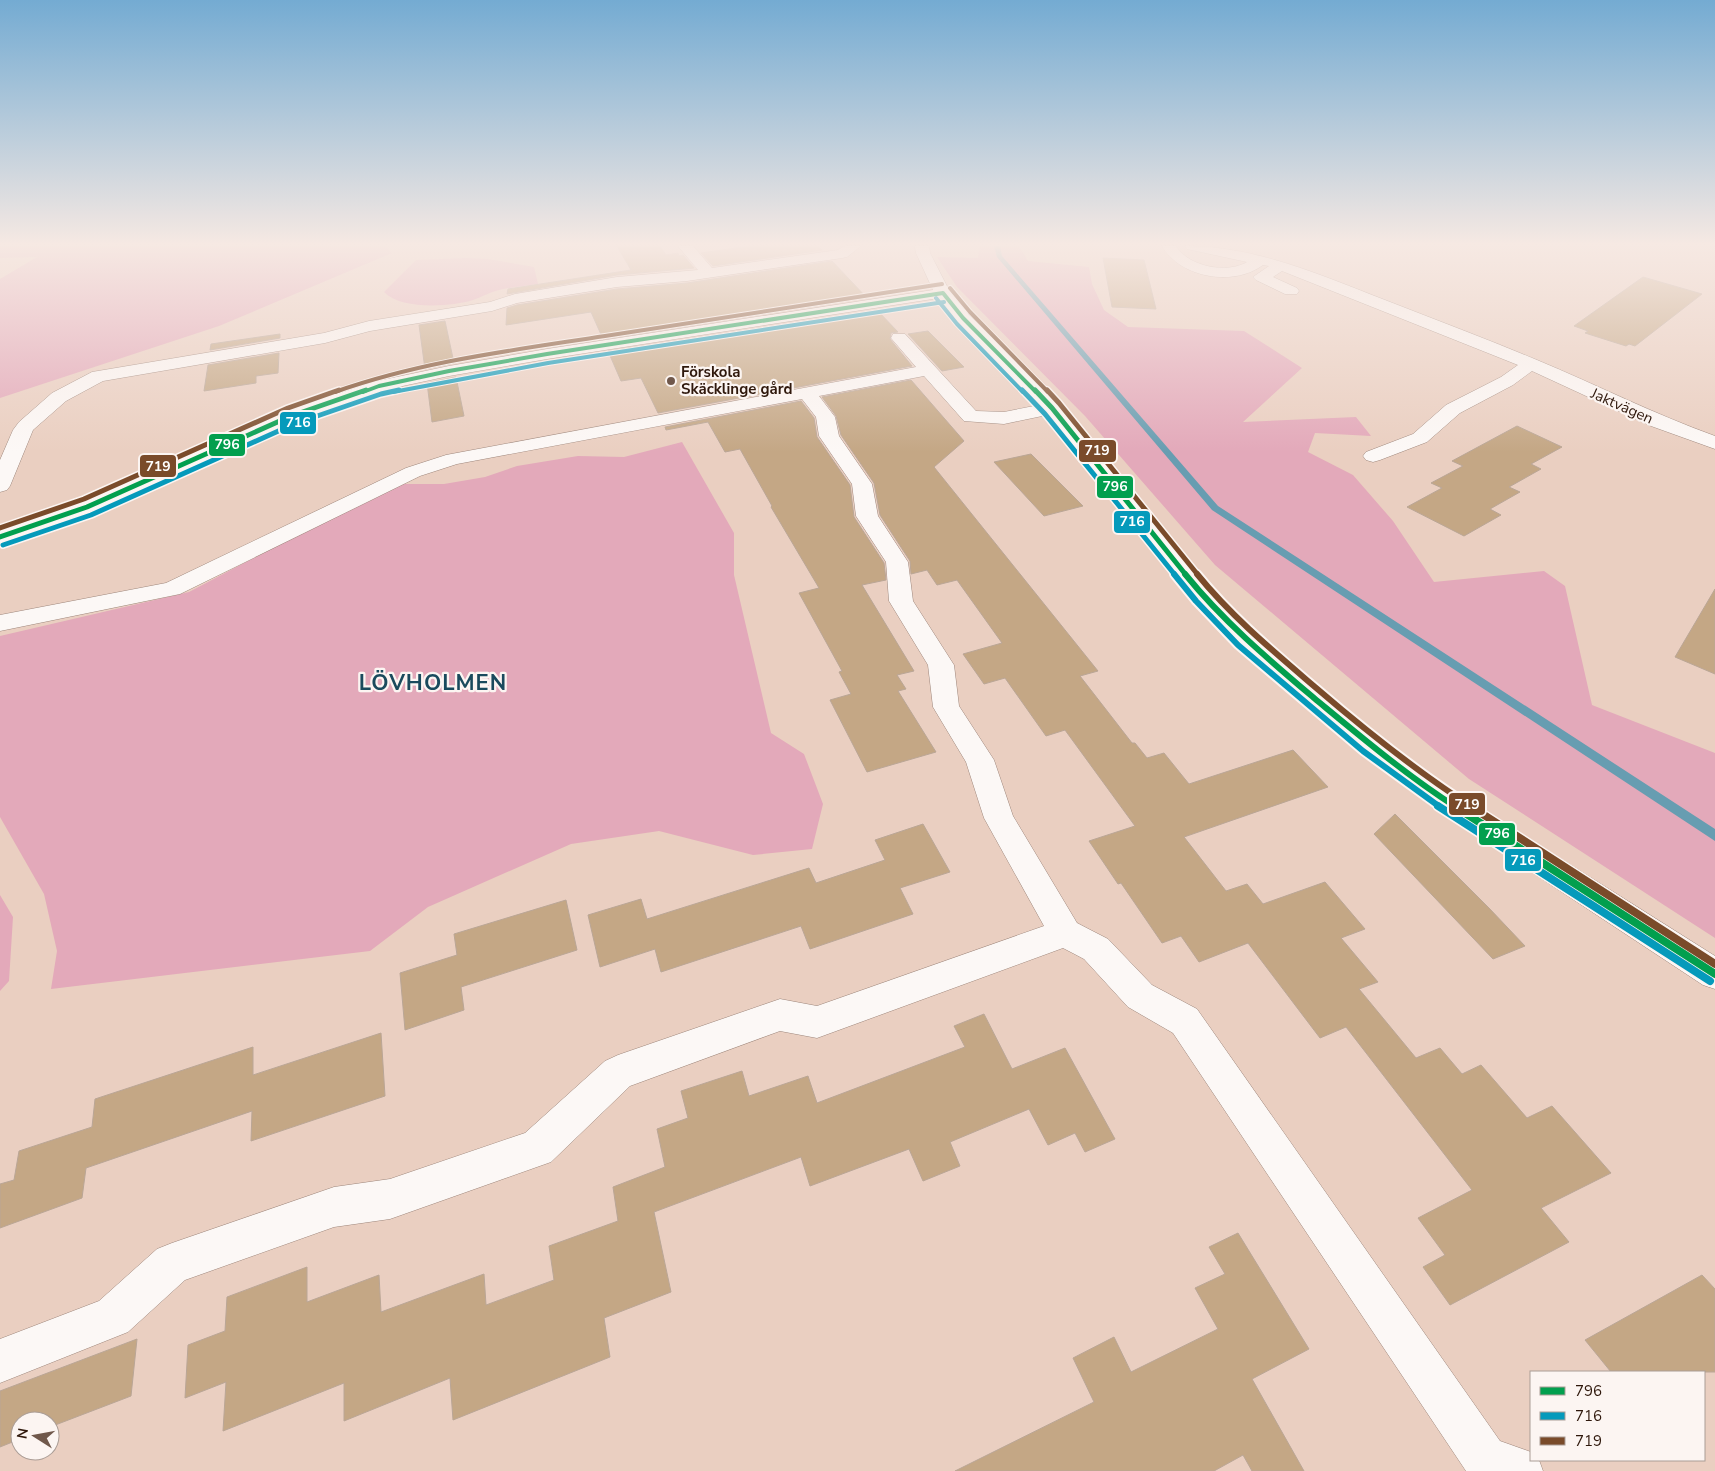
<svg xmlns="http://www.w3.org/2000/svg" width="1715" height="1471" font-family="'Nunito Sans',sans-serif">
  <style>
    .green { fill: #e3a9ba }
    .lines { fill: none; stroke-linecap: round; stroke-linejoin: round }
    .stream { fill: #679db1; fill-rule: evenodd }
    .building { fill: #c4a785; stroke: #baa696 }
    .minor-casing { stroke: #9d867b; stroke-width: 1 }
    .minor { fill: #fcf8f6; fill-rule: evenodd }
    .bus-1-far3-casing { stroke: #fcf5f2; stroke-width: 6 }
    .bus-1-far2-casing { stroke: #fcf5f2; stroke-width: 8 }
    .bus-1-far1-casing { stroke: #fcf5f2; stroke-width: 10 }
    .bus-1-casing { stroke: #fcf5f2; stroke-width: 11 }
    .bus-2-far3-casing { stroke: #fcf5f2; stroke-width: 6 }
    .bus-2-far2-casing { stroke: #fcf5f2; stroke-width: 8 }
    .bus-2-far1-casing { stroke: #fcf5f2; stroke-width: 10 }
    .bus-2-casing { stroke: #fcf5f2; stroke-width: 11 }
    .bus-3-far3-casing { stroke: #fcf5f2; stroke-width: 6 }
    .bus-3-far2-casing { stroke: #fcf5f2; stroke-width: 8 }
    .bus-3-far1-casing { stroke: #fcf5f2; stroke-width: 10 }
    .bus-3-casing { stroke: #fcf5f2; stroke-width: 11 }
    .bus-1-far3 { stroke: #029f4e; stroke-width: 4 }
    .bus-1-far2 { stroke: #029f4e; stroke-width: 5 }
    .bus-1-far1 { stroke: #029f4e; stroke-width: 6 }
    .bus-1 { stroke: #029f4e; stroke-width: 8 }
    .bus-2-far3 { stroke: #059abb; stroke-width: 4 }
    .bus-2-far2 { stroke: #059abb; stroke-width: 5 }
    .bus-2-far1 { stroke: #059abb; stroke-width: 6 }
    .bus-2 { stroke: #059abb; stroke-width: 8 }
    .bus-3-far3 { stroke: #7a4b2a; stroke-width: 4 }
    .bus-3-far2 { stroke: #7a4b2a; stroke-width: 5 }
    .bus-3-far1 { stroke: #7a4b2a; stroke-width: 6 }
    .bus-3 { stroke: #7a4b2a; stroke-width: 8 }
    .poi-dot { fill: #70584b; stroke: #fcf5f2; stroke-width: 2 }
    .labels { text-anchor: middle; dominant-baseline: central; stroke-width: 4.5; stroke-linejoin: round; paint-order: stroke }
    .far-poi-label { font-size: 15px; font-weight: bold; fill: #2f180c; stroke: #fcf5f2; text-anchor: start }
    .far-street-label { font-size: 15px; fill: #2f180c; stroke: #fcf5f2 }
    .district-label { font-size: 22px; font-weight: bold; letter-spacing: 1px; fill: #1a4a5d; stroke: #fcf5f2 }
    .line-badge { stroke: #fcf5f2; stroke-width: 2 }
    .badge-label { font-size: 14px; text-anchor: middle; font-weight: bold; fill: #fff }
  </style>
  <rect width="100%" height="100%" fill="#eacfc1"/>
  <!-- green -->
  <path class="green" d="M 0,246 L 385,246 L 392,253 L 219,326 L 0,398 L 0,279 L 37,257 L 0,258 Z
    M 980,246 L 1019,246 L 1028,261 L 1089,267 L 1092,284 L 1104,310 L 1128,327 L 1244,331 L 1302,368 L 1243,422 L 1356,417 L 1371,436 L 1315,433 L 1308,452 L 1353,475 L 1393,521 L 1434,582 L 1544,571 L 1565,586 L 1592,705 L 1715,753 L 1715,938 L 1469,779 L 1215,565 L 1085,416 L 957,287 L 937,257 L 978,258 Z
    M 466,258 L 488,259 L 534,267 L 538,284 C 525,286 512,287 499,290 C 490,292 482,297 473,300 C 450,307 401,310 384,292 L 416,260 Z
    M 682,442 L 734,533 L 734,575 L 771,733 L 804,754 L 823,804 L 812,849 L 753,855 L 659,831 L 571,844 L 428,907 L 370,951 L 51,989 L 57,951 L 44,894 L 0,817 L 0,636 L 189,592 L 395,484 L 444,484 L 485,477 L 517,466 L 578,456 L 624,457 Z
    M 0,895 L 13,917 L 9,981 L 0,991 Z"/>
  <g class="lines">
    <!-- stream -->
    <path class="stream" d="M 994,246 L 1000,246 L 1002,256 L 1218,506 L 1715,829 L 1715,841 L 1212,510 L 997,257 Z"/>
  </g>
  <!-- building -->
  <path class="building" d="M 617,246 L 660,246 L 666,255 L 678,253 L 679,256 L 683,255 L 694,268 L 617,275 L 507,294 L 508,289 L 631,270 Z
    M 750,246 L 817,246 L 822,250 L 713,266 L 701,253 Z
    M 1103,258 L 1144,260 L 1156,309 L 1112,307 Z
    M 832,261 L 867,298 L 603,339 L 591,312 L 506,325 L 507,308 L 517,305 L 617,289 L 687,283 Z
    M 1643,277 L 1702,294 L 1635,346 L 1629,344 L 1626,346 L 1585,333 L 1588,331 L 1574,326 Z
    M 877,310 L 898,332 L 891,333 L 890,339 L 912,366 L 658,413 L 641,378 L 621,381 L 608,351 Z
    M 445,321 L 454,363 L 425,369 L 419,325 Z
    M 928,331 L 964,367 L 942,371 L 908,334 Z
    M 280,334 L 280,338 L 210,350 L 211,344 Z
    M 279,353 L 278,373 L 256,376 L 256,383 L 204,391 L 208,365 Z
    M 456,377 L 464,416 L 432,422 L 427,383 Z
    M 911,380 L 964,441 L 934,467 L 1098,671 L 1080,676 L 1132,743 L 1135,743 L 1147,758 L 1164,753 L 1189,784 L 1293,750 L 1328,787 L 1184,837 L 1226,891 L 1247,884 L 1263,904 L 1325,882 L 1365,929 L 1341,938 L 1378,982 L 1359,989 L 1416,1058 L 1440,1048 L 1462,1074 L 1481,1065 L 1527,1118 L 1552,1106 L 1611,1173 L 1541,1208 L 1569,1242 L 1450,1305 L 1423,1267 L 1445,1255 L 1418,1218 L 1472,1190 L 1346,1027 L 1320,1038 L 1248,943 L 1199,962 L 1181,936 L 1162,943 L 1121,883 L 1118,884 L 1089,841 L 1135,826 L 1065,730 L 1046,736 L 1005,678 L 984,684 L 963,654 L 1002,643 L 957,580 L 937,585 L 927,570 L 911,574 L 910,561 L 880,515 L 874,483 L 841,435 L 836,416 L 822,397 Z
    M 801,401 L 814,418 L 817,437 L 850,485 L 854,517 L 884,563 L 886,580 L 862,585 L 914,671 L 897,675 L 906,689 L 898,691 L 936,752 L 867,772 L 830,700 L 851,694 L 839,672 L 842,671 L 799,593 L 819,588 L 771,507 L 772,506 L 740,449 L 725,452 L 708,422 L 666,430 L 665,427 Z
    M 1517,426 L 1562,447 L 1531,464 L 1541,469 L 1509,487 L 1520,492 L 1490,509 L 1501,515 L 1464,536 L 1407,507 L 1442,488 L 1431,483 L 1463,466 L 1452,461 Z
    M 1031,454 L 1083,506 L 1044,516 L 994,462 Z
    M 1715,589 L 1715,674 L 1675,657 Z
    M 1395,814 L 1489,908 L 1525,946 L 1493,959 L 1374,834 Z
    M 923,824 L 950,872 L 900,888 L 913,914 L 810,949 L 801,926 L 661,972 L 655,949 L 600,967 L 588,915 L 641,899 L 647,919 L 809,868 L 816,883 L 885,860 L 875,840 Z
    M 566,900 L 577,950 L 461,987 L 464,1010 L 405,1030 L 400,973 L 457,955 L 454,934 Z
    M 984,1014 L 1012,1069 L 1065,1048 L 1115,1139 L 1085,1152 L 1075,1133 L 1048,1145 L 1029,1109 L 950,1142 L 960,1166 L 923,1181 L 909,1149 L 810,1186 L 801,1157 L 654,1212 L 671,1292 L 604,1318 L 610,1357 L 453,1420 L 450,1378 L 344,1421 L 344,1383 L 223,1431 L 226,1382 L 185,1398 L 188,1345 L 225,1331 L 227,1297 L 307,1267 L 307,1302 L 379,1275 L 381,1312 L 484,1274 L 486,1305 L 554,1280 L 549,1246 L 618,1221 L 613,1187 L 665,1167 L 657,1129 L 688,1118 L 681,1091 L 742,1071 L 749,1096 L 808,1076 L 817,1103 L 965,1047 L 954,1026 Z
    M 381,1033 L 385,1096 L 251,1141 L 252,1111 L 86,1168 L 82,1198 L 0,1228 L 0,1184 L 14,1180 L 19,1151 L 92,1127 L 95,1099 L 253,1047 L 253,1075 Z
    M 1238,1233 L 1309,1349 L 1252,1379 L 1304,1471 L 1252,1471 L 1243,1455 L 1214,1471 L 955,1471 L 1094,1402 L 1073,1358 L 1114,1337 L 1131,1372 L 1218,1329 L 1195,1288 L 1225,1274 L 1209,1247 Z
    M 1702,1275 L 1715,1289 L 1715,1372 L 1611,1372 L 1585,1340 Z
    M 137,1339 L 131,1396 L 50,1427 L 50,1421 L 20,1421 L 20,1439 L 0,1447 L 0,1391 Z"/>
  <g class="lines">
    <!-- minor casing -->
    <g class="minor-casing">
      <path id="minor" d="M 678,246 L 693,246 L 712,268 L 838,250 L 845,246 L 861,246 L 847,257 L 842,258 L 687,281 L 617,287 L 517,303 L 492,311 L 370,331 L 325,343 L 103,381 L 66,401 L 33,430 L 10,486 L 7,490 L 0,492 L 0,460 L 13,430 L 19,422 L 52,393 L 92,372 L 324,333 L 369,321 L 490,302 L 515,294 L 617,277 L 698,270 Z
        M 915,246 L 929,246 L 930,253 L 950,292 L 969,315 L 1059,404 L 1211,591 L 1253,632 L 1379,737 L 1450,789 L 1715,956 L 1715,989 L 1703,985 L 1430,805 L 1359,751 L 1235,644 L 1195,601 L 1047,415 L 1004,424 L 964,421 L 924,376 L 819,396 L 835,417 L 839,436 L 872,484 L 878,516 L 908,562 L 913,601 L 954,665 L 959,706 L 994,760 L 1013,816 L 1077,923 L 1108,939 L 1152,985 L 1197,1009 L 1500,1441 L 1531,1452 L 1531,1460 L 1539,1460 L 1543,1471 L 1466,1471 L 1173,1033 L 1128,1007 L 1084,959 L 1063,948 L 817,1038 L 780,1031 L 630,1086 L 551,1162 L 390,1219 L 334,1227 L 185,1280 L 128,1332 L 0,1383 L 0,1339 L 99,1301 L 157,1249 L 172,1243 L 334,1187 L 390,1179 L 525,1133 L 605,1061 L 618,1055 L 780,999 L 817,1006 L 1044,926 L 984,818 L 966,762 L 933,707 L 928,665 L 889,601 L 886,562 L 856,516 L 852,484 L 819,436 L 816,417 L 802,399 L 457,464 L 420,476 L 180,594 L 0,631 L 0,615 L 166,583 L 406,468 L 446,455 L 916,367 L 891,338 L 893,334 L 905,334 L 976,411 L 1004,412 L 1039,405 L 957,321 L 939,298 L 547,359 L 449,376 L 384,390 L 298,420 L 252,439 L 95,512 L 0,544 L 0,530 L 79,502 L 284,412 L 373,382 L 449,366 L 547,349 L 933,290 L 916,253 Z
        M 1162,246 L 1176,246 C 1189,267 1227,274 1247,262 L 1187,249 L 1185,246 C 1256,246 1320,275 1385,300 C 1436,320 1487,339 1537,360 C 1597,385 1654,414 1715,436 L 1715,449 L 1651,426 L 1532,371 L 1513,385 L 1460,413 L 1427,442 L 1380,460 L 1373,462 L 1366,460 L 1363,456 L 1366,452 L 1413,434 L 1446,405 L 1501,377 L 1518,365 L 1282,271 L 1273,277 L 1297,288 L 1299,291 L 1297,294 L 1285,294 L 1256,280 L 1253,277 L 1269,266 L 1263,265 C 1234,287 1180,278 1162,246 Z"/>
    </g>
    <!-- minor -->
    <use href="#minor" class="minor"/>
    <!-- bus-1-far3 casing -->
    <g class="bus-1-far3-casing">
      <path id="bus-1-far3" d="M 943,293 L 963,318 L 1036,392
        M 363,392 L 379,386 L 449,371 L 547,354 L 943,293"/>
    </g>
    <!-- bus-1-far2 casing -->
    <g class="bus-1-far2-casing">
      <path id="bus-1-far2" d="M 1035,390 L 1052,408 L 1186,575
        M 0,537 L 87,507 L 291,416 L 366,390"/>
    </g>
    <!-- bus-1-far1 casing -->
    <g class="bus-1-far1-casing">
      <path id="bus-1-far1" d="M 1185,574 C 1223,621 1268,659 1314,698 C 1360,736 1406,775 1456,807"/>
    </g>
    <!-- bus-1 casing -->
    <g class="bus-1-casing">
      <path id="bus-1" d="M 1454,806 L 1715,974"/>
    </g>
    <!-- bus-2-far3 casing -->
    <g class="bus-2-far3-casing">
      <path id="bus-2-far3" d="M 936,298 L 957,324 L 1023,392
        M 393,392 L 548,363 L 944,302"/>
    </g>
    <!-- bus-2-far2 casing -->
    <g class="bus-2-far2-casing">
      <path id="bus-2-far2" d="M 1022,390 L 1045,414 L 1175,575
        M 3,545 L 91,515 L 294,424 L 381,394 L 399,390"/>
    </g>
    <!-- bus-2-far1 casing -->
    <g class="bus-2-far1-casing">
      <path id="bus-2-far1" d="M 1174,574 L 1196,601 L 1238,645 L 1363,751 L 1440,807"/>
    </g>
    <!-- bus-2 casing -->
    <g class="bus-2-casing">
      <path id="bus-2" d="M 1438,806 L 1710,981"/>
    </g>
    <!-- bus-3-far3 casing -->
    <g class="bus-3-far3-casing">
      <path id="bus-3-far3" d="M 950,288 L 970,312 L 1048,392
        M 335,392 C 422,361 515,350 605,336 C 718,319 830,301 942,284"/>
    </g>
    <!-- bus-3-far2 casing -->
    <g class="bus-3-far2-casing">
      <path id="bus-3-far2" d="M 1047,390 L 1059,403 L 1198,575
        M 0,528 L 84,499 L 288,408 L 339,390"/>
    </g>
    <!-- bus-3-far1 casing -->
    <g class="bus-3-far1-casing">
      <path id="bus-3-far1" d="M 1197,574 C 1232,617 1273,651 1315,687 C 1365,730 1416,771 1472,807"/>
    </g>
    <!-- bus-3 casing -->
    <g class="bus-3-casing">
      <path id="bus-3" d="M 1470,806 L 1715,964"/>
    </g>
    <!-- bus-1-far3 -->
    <use href="#bus-1-far3" class="bus-1-far3"/>
    <!-- bus-1-far2 -->
    <use href="#bus-1-far2" class="bus-1-far2"/>
    <!-- bus-1-far1 -->
    <use href="#bus-1-far1" class="bus-1-far1"/>
    <!-- bus-1 -->
    <use href="#bus-1" class="bus-1"/>
    <!-- bus-2-far3 -->
    <use href="#bus-2-far3" class="bus-2-far3"/>
    <!-- bus-2-far2 -->
    <use href="#bus-2-far2" class="bus-2-far2"/>
    <!-- bus-2-far1 -->
    <use href="#bus-2-far1" class="bus-2-far1"/>
    <!-- bus-2 -->
    <use href="#bus-2" class="bus-2"/>
    <!-- bus-3-far3 -->
    <use href="#bus-3-far3" class="bus-3-far3"/>
    <!-- bus-3-far2 -->
    <use href="#bus-3-far2" class="bus-3-far2"/>
    <!-- bus-3-far1 -->
    <use href="#bus-3-far1" class="bus-3-far1"/>
    <!-- bus-3 -->
    <use href="#bus-3" class="bus-3"/>
  </g>
  <!-- sky -->
  <linearGradient id="sky" x2="0" y2="1"><stop stop-color="#74abd2"/><stop offset="0.54" stop-color="#f6e9e3"/><stop offset="1" stop-color="#f6e9e3" stop-opacity="0"/></linearGradient>
  <rect width="1715" height="452" fill="url(#sky)"/>
  <!-- markers -->
  <circle class="poi-dot" cx="671" cy="381" r="5"/>
  <g class="labels">
    <!-- far-poi labels -->
    <g class="far-poi-label">
      <text x="681" y="372">Förskola<tspan x="681" dy="17">Skäcklinge gård</tspan></text>
    </g>
    <!-- far-street labels -->
    <g class="far-street-label">
      <text transform="translate(1622 406) rotate(24)">Jaktvägen</text>
    </g>
    <!-- district labels -->
    <g class="district-label">
      <text x="433" y="683">LÖVHOLMEN</text>
    </g>
  </g>
  <g class="line-badge">
    <rect x="279" y="411" width="38" height="24" rx="5" fill="#059abb"/>
    <rect x="208" y="433" width="38" height="24" rx="5" fill="#029f4e"/>
    <rect x="1078" y="439" width="39" height="24" rx="5" fill="#7a4b2a"/>
    <rect x="139" y="454" width="38" height="24" rx="5" fill="#7a4b2a"/>
    <rect x="1096" y="475" width="38" height="24" rx="5" fill="#029f4e"/>
    <rect x="1113" y="510" width="38" height="24" rx="5" fill="#059abb"/>
    <rect x="1448" y="792" width="38" height="24" rx="5" fill="#7a4b2a"/>
    <rect x="1478" y="822" width="38" height="24" rx="5" fill="#029f4e"/>
    <rect x="1504" y="848" width="38" height="24" rx="5" fill="#059abb"/>
  </g>
  <g class="badge-label">
    <text x="298" y="427">716</text>
    <text x="227" y="449">796</text>
    <text x="1097" y="455">719</text>
    <text x="158" y="471">719</text>
    <text x="1115" y="491">796</text>
    <text x="1132" y="526">716</text>
    <text x="1467" y="809">719</text>
    <text x="1497" y="838">796</text>
    <text x="1523" y="865">716</text>
  </g>
  <!-- legend -->
  <rect x="1530" y="1371" width="175" height="90" fill="#fcf5f2" stroke="#aa9d96"/>
  <rect x="1540" y="1387" width="25" height="8" fill="#029f4e" stroke="#aa9d96"/>
  <text x="1575" y="1396" font-size="15" fill="#2f180c">796</text>
  <rect x="1540" y="1412" width="25" height="8" fill="#059abb" stroke="#aa9d96"/>
  <text x="1575" y="1421" font-size="15" fill="#2f180c">716</text>
  <rect x="1540" y="1437" width="25" height="8" fill="#7a4b2a" stroke="#aa9d96"/>
  <text x="1575" y="1446" font-size="15" fill="#2f180c">719</text>
  <!-- north arrow -->
  <g transform="translate(35 1436) rotate(281)"><circle r="24" fill="#fcf5f2" stroke="#aa9d96"/>
  <path d="M0-4L9 19L0 12L-9 19Z" fill="#70584b"/>
  <text y="-8" font-size="14" font-weight="bold" text-anchor="middle" fill="#2f180c">N</text>
  </g>
</svg>
